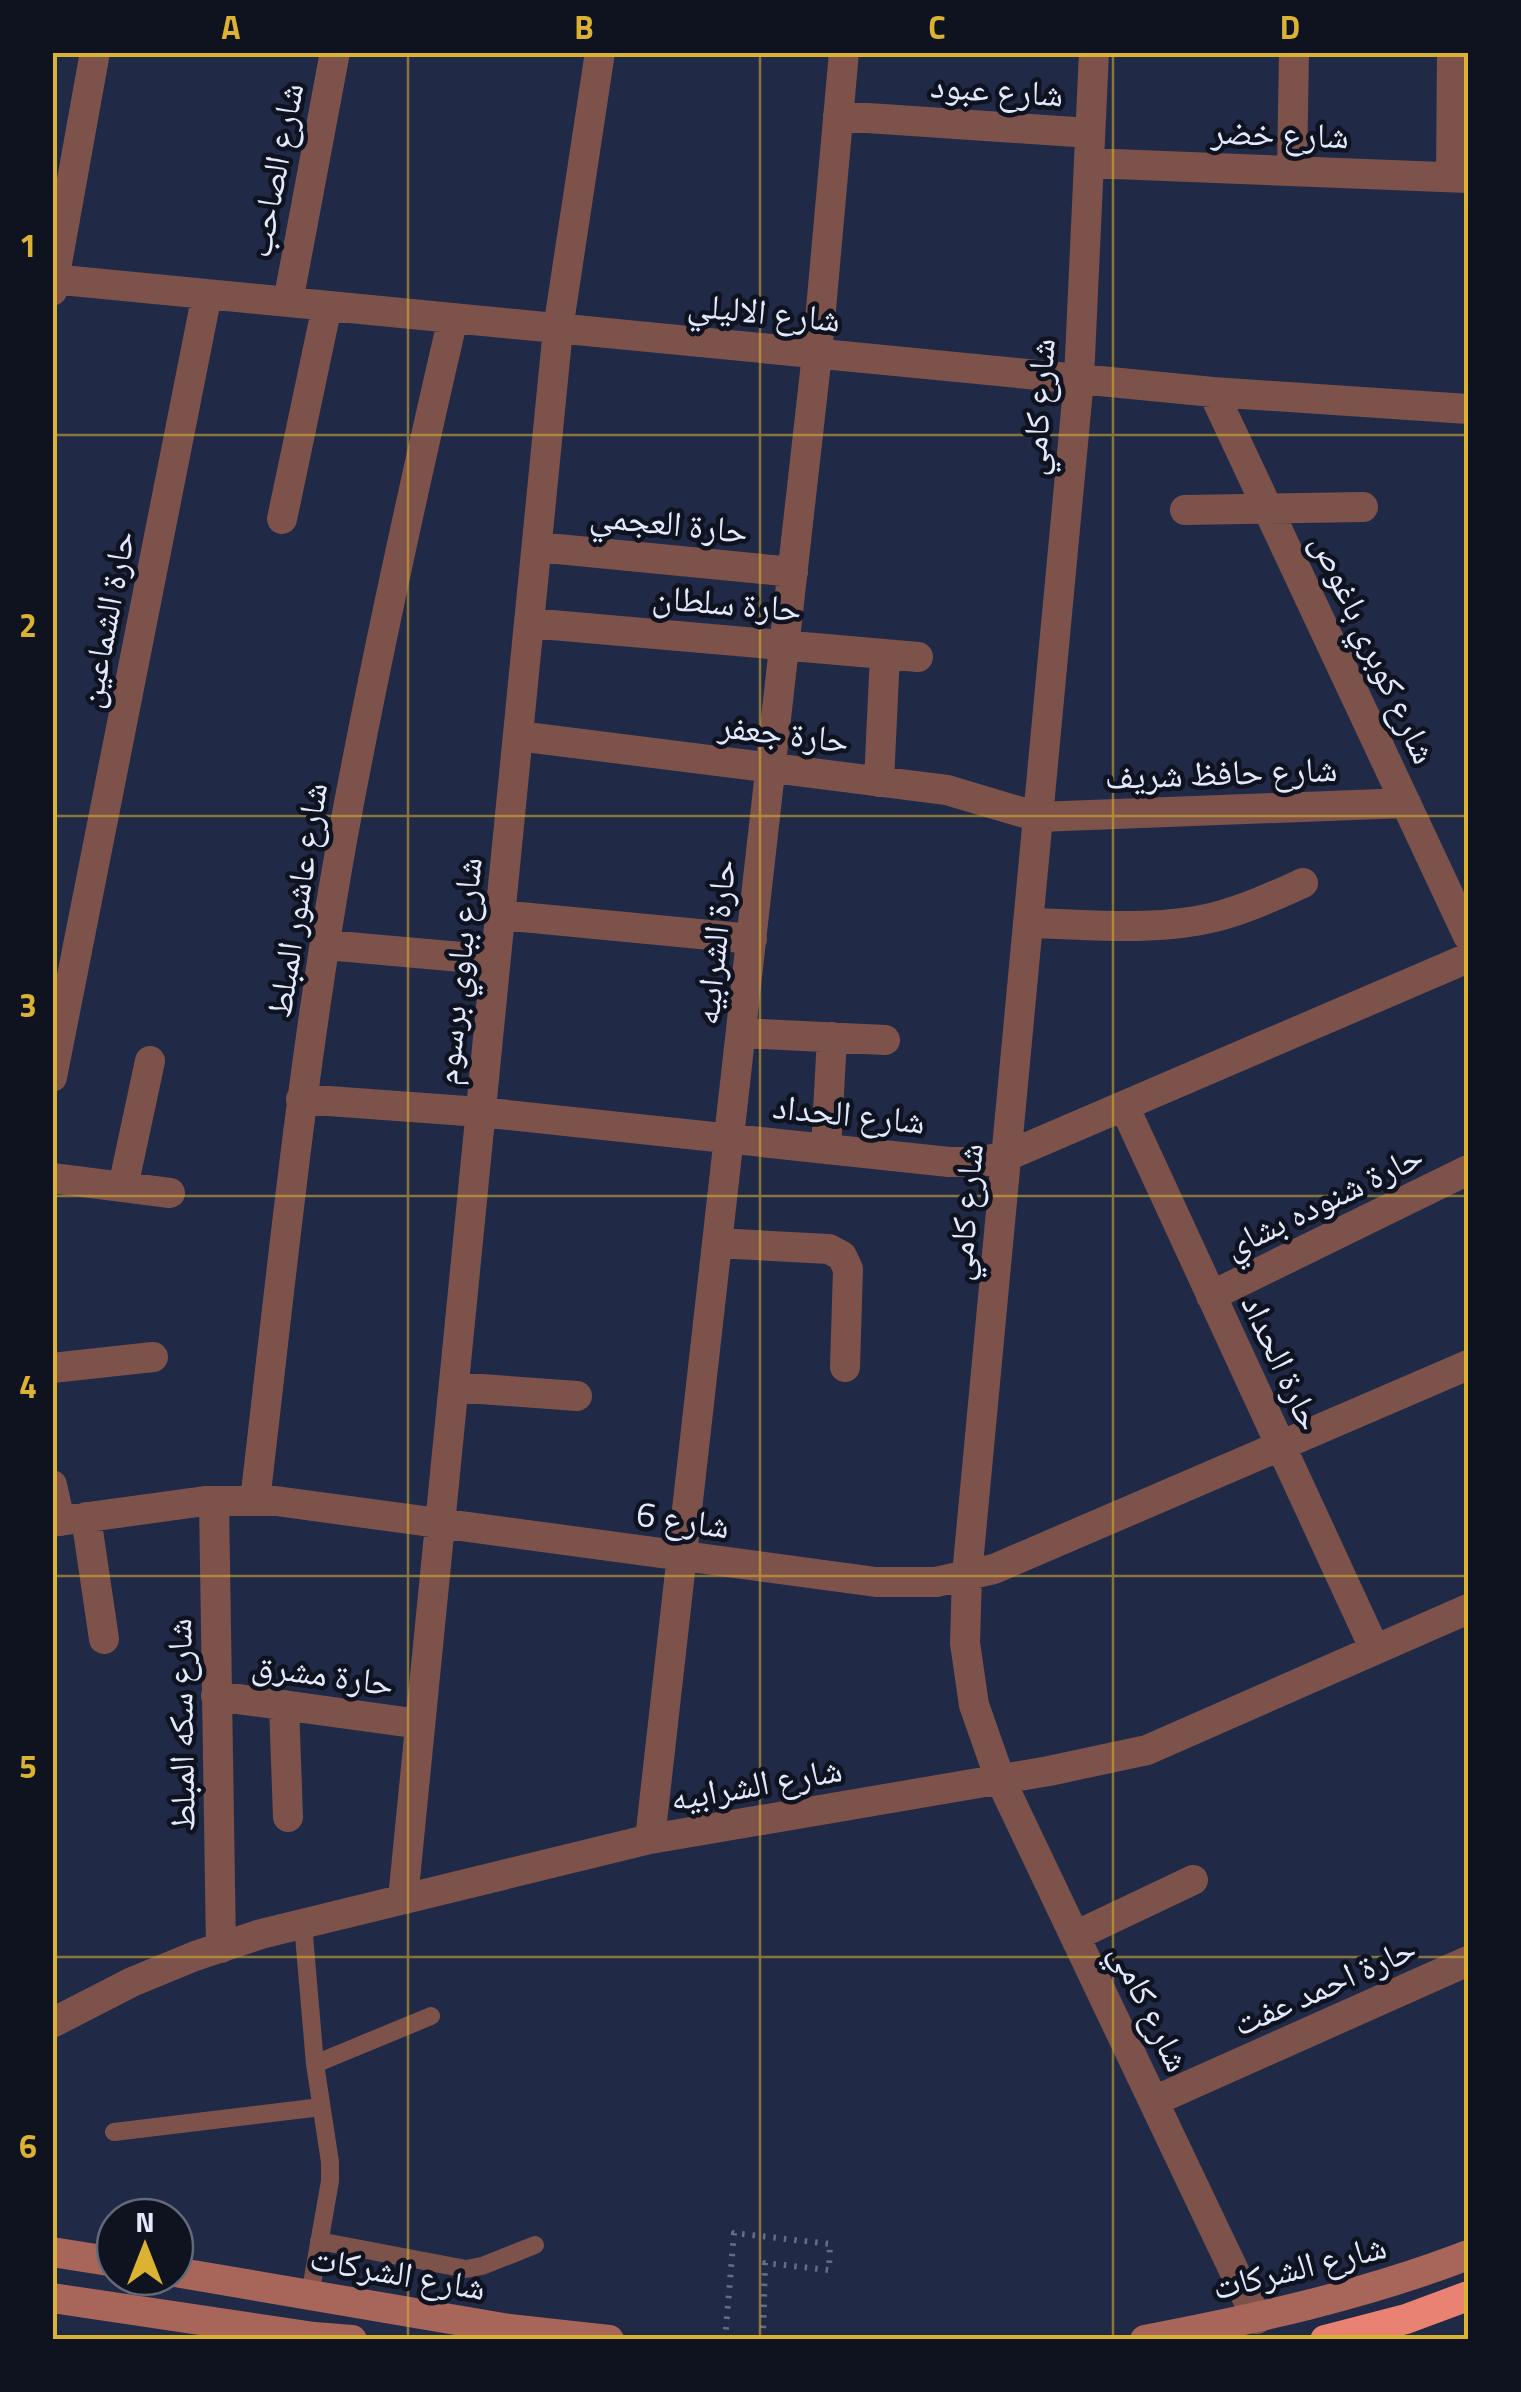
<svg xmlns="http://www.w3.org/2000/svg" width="1521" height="2392" font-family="'Titillium Web','Noto Naskh Arabic',sans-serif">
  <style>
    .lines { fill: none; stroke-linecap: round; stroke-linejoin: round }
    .path { stroke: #646d87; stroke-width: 6; stroke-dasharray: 2.5 8; stroke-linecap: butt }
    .lane { stroke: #7c524b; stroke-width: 18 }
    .street { stroke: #7c524b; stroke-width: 30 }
    .secondary { stroke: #a8665b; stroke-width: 30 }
    .highway { stroke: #e98273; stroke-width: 30 }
    .grid { fill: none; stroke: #dcb233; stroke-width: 2.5; stroke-opacity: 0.55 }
    .labels { text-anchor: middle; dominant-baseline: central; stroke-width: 9; stroke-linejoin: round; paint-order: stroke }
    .street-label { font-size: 35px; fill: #e2e9fd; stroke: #0f1320 }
    .neatline { fill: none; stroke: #dcb233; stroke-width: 4 }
    .grid-label { font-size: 32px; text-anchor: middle; font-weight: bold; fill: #dcb233 }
  </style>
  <rect width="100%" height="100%" fill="#202a47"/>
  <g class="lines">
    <!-- path -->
    <path class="path" d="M 725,2340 L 734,2233 L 830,2244 L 829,2270 L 765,2263 L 763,2340"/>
    <!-- lane -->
    <path class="lane" d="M 303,1924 L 315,2064 L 330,2162 L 330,2181 L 310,2295
      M 315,2064 L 431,2016
      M 114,2132 L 321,2107
      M 319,2241 L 466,2269 L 482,2266 L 535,2245"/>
    <!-- street -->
    <path class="street" d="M 1094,52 L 1079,379 L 967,1575 L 965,1643 L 974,1705 L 1000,1779 L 1257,2319
      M 838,116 L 1090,133
      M 1089,163 L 1468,178
      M 1292,170 L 1294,52
      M 1451,177 L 1452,52
      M 52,279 L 1213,392 L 1468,409
      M 52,291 L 95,52
      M 288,302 L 335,52
      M 1213,392 L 1468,936
      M 1185,510 L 1363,507
      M 282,519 L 327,306
      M 537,547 L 793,572
      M 529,623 L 918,657
      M 518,736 L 947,790 L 1038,817 L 1406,803
      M 879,782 L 885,654
      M 500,915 L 752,939
      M 1028,923 C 1089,924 1155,932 1215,917 C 1246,909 1274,896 1303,883
      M 326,945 L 495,960
      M 741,1033 L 885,1040
      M 52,1077 L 207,294
      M 301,1099 L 480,1112 L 949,1162 L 978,1162 L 1007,1156 L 1468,958
      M 1124,1106 L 1375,1650
      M 826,1149 L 832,1037
      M 52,1178 L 170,1193
      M 123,1187 L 150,1061
      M 717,1243 L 829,1249 L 842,1256 L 848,1269 L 845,1367
      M 1211,1296 L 1468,1170
      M 52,1368 L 153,1357
      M 454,1387 L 577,1396
      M 52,1485 L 60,1521
      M 214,1501 L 221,1948
      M 255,1501 C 281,1279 303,1056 343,835 C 375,662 413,490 453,318
      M 86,1517 L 104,1639
      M 52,1522 L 205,1501 L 276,1501 L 876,1582 L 936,1582 L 994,1569 L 1468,1365
      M 216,1696 L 420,1724
      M 284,1705 L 288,1817
      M 650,1839 L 817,354 L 844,52
      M 403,1899 L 558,329 L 600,52
      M 1075,1936 L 1193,1880
      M 52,2023 L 132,1982 L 195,1956 L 261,1934 L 650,1839 L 1049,1771 L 1147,1750 L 1468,1609
      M 1154,2101 L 1468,1961"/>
    <!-- secondary -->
    <path class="secondary" d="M 52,2252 L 115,2262
      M 175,2272 L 509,2329 L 609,2340
      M 52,2298 L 314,2337 L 352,2340
      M 1145,2340 C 1255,2319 1364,2295 1468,2255"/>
    <!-- highway -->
    <path class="highway" d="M 1325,2340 L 1406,2319 L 1468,2296"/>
  </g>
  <!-- grid -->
  <path class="grid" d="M 408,52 L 408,2340M 760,52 L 760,2340M 1113,52 L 1113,2340M 52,435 L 1468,435M 52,816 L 1468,816M 52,1196 L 1468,1196M 52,1576 L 1468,1576M 52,1957 L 1468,1957"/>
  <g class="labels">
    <!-- street labels -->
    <g class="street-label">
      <text transform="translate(997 89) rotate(4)">شارع عبود</text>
      <text transform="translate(1280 133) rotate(2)">شارع خضر</text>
      <text transform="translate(274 170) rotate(-79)">شارع الصاحب</text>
      <text transform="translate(764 311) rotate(6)">شارع الاليلي</text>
      <text transform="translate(1037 407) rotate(-86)">شارع كامي</text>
      <text transform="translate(669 522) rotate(6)">حارة العجمي</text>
      <text transform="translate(727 602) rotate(5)">حارة سلطان</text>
      <text transform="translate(105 619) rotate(-79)">حارة الشماعين</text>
      <text transform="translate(1375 648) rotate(65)">شارع كوبري باغوص</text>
      <text transform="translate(784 732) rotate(7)">حارة جعفر</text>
      <text transform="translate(1221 772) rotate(-2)">شارع حافظ شريف</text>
      <text transform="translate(296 900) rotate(-81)">شارع عاشور المبلط</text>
      <text transform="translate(714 942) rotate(-84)">حارة الشرابيه</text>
      <text transform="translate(457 971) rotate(-84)">شارع بباوي برسوم</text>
      <text transform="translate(849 1113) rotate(6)">شارع الحداد</text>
      <text transform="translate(1323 1200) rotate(-26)">حارة شنوده بشاي</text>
      <text transform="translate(964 1212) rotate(-85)">شارع كامي</text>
      <text transform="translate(1283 1362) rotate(65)">حارة الحداد</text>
      <text transform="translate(683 1519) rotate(8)">شارع 6</text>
      <text transform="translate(323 1673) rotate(8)">حارة مشرق</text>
      <text transform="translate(180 1725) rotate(-91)">شارع سكه المبلط</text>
      <text transform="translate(756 1783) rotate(-10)">شارع الشرابيه</text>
      <text transform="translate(1324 1985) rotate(-24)">حارة احمد عفت</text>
      <text transform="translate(1151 2007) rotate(64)">شارع كامي</text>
      <text transform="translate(1299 2266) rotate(-14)">شارع الشركات</text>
      <text transform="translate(398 2272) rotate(10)">شارع الشركات</text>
    </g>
  </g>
  <!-- border -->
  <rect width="1521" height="2392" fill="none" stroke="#0f1320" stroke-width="110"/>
  <!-- north arrow -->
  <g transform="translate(145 2247)"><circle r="48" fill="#0f1320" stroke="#636978" stroke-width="2.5"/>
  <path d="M0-8L18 38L0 25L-18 38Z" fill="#dcb233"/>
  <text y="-15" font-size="28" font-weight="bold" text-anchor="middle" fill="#e2e9fd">N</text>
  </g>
  <rect x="55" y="55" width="1411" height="2282" class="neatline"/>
  <g class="grid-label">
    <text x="231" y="39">A</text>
    <text x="584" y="39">B</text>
    <text x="937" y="39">C</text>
    <text x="1290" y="39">D</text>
    <text x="28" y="257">1</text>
    <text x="28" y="637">2</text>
    <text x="28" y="1017">3</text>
    <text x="28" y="1398">4</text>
    <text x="28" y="1778">5</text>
    <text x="28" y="2158">6</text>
  </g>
</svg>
